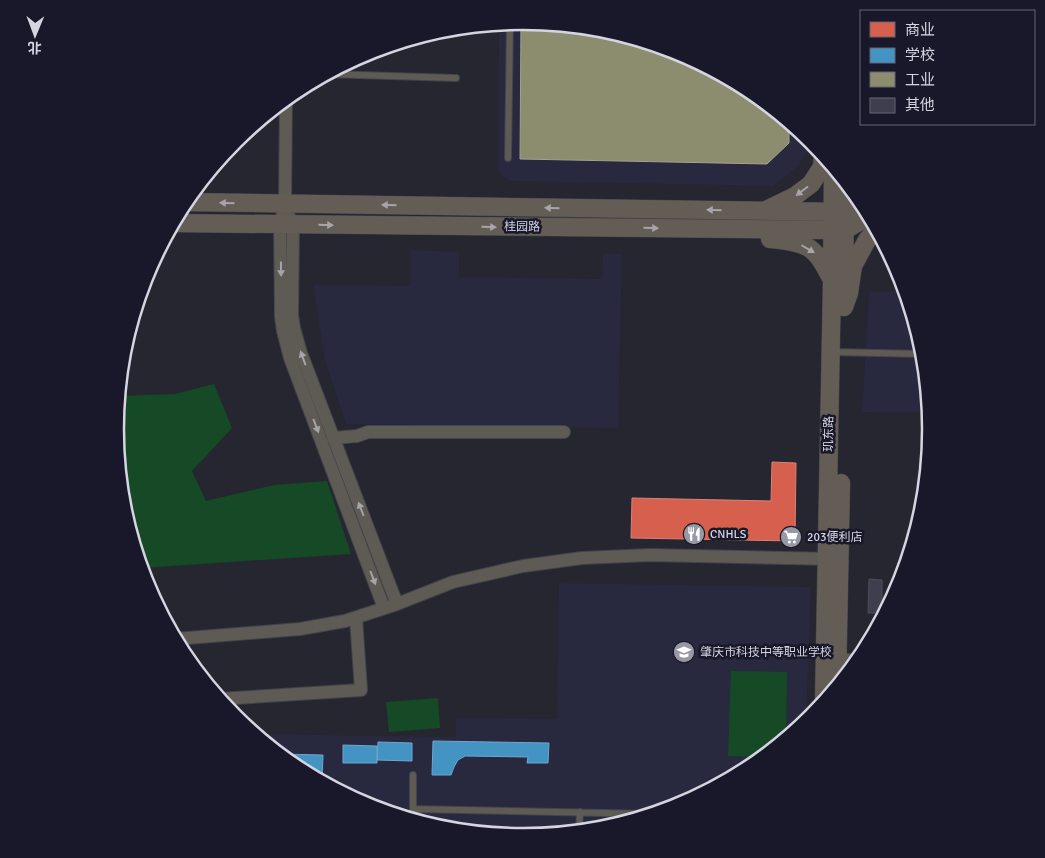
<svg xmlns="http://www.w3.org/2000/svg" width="1045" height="858" font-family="Signika,'Noto Sans SC',sans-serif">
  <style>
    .built { fill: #28283e }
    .green { fill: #164926 }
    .shops { fill: #d6604d; stroke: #d6837a }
    .schools { fill: #4393c3; stroke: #6fa7cc }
    .industry { fill: #8c8c6e; stroke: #a2a291 }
    .building { fill: #3f3e4e; stroke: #4e4e57 }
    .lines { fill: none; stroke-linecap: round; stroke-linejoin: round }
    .service-casing { stroke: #43434c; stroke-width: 8 }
    .minor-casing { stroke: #43434c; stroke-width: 14 }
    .secondary-casing { stroke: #43434c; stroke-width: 19 }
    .service { stroke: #5e5a54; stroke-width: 6 }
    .minor { stroke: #5e5a54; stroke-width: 12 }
    .secondary { stroke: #635d55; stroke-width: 18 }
    .oneway { fill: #a7a5aa }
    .oneway2 { fill: #a5a4a9 }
    .labels { text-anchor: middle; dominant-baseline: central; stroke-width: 5; stroke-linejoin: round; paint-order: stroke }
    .street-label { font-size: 12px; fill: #d5d5e2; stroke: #18182a }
    .poi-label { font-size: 12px; fill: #d5d5e2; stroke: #18182a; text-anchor: start }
    .rim { fill: none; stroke: #d5d5e2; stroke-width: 2.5 }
  </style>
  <rect width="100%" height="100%" fill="#262630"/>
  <!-- built -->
  <path class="built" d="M 522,21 L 679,52 L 749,90 L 807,138 L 807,152 L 799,165 L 773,186 L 510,181 L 501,175 L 498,167 L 499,24 Z
    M 411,250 L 459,252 L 459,277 L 602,279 L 603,254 L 622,254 L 618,428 L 346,424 L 325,361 L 313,285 L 410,286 Z
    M 869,292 L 905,292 L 922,350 L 929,413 L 862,412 Z
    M 559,583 L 811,587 L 806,721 L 749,768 L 678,806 L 602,829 L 522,837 L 443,829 L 366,806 L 296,768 L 255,734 L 455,737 L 456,718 L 557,719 Z"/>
  <!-- green -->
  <path class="green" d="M 214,384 L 232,428 L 192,471 L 206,501 L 274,485 L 327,481 L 351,554 L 141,568 L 123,508 L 115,429 L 118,396 L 175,394 Z
    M 731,671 L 787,672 L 786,738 L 762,757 L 728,756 Z
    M 438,698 L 440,728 L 389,732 L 386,702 Z"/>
  <!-- shops -->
  <path class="shops" d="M 772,462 L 796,463 L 795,541 L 631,538 L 632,498 L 771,501 Z"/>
  <!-- schools -->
  <path class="schools" d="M 433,741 L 549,743 L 548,763 L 527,763 L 528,757 L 465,756 L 458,760 L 454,767 L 451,775 L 432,775 Z
    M 378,742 L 412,743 L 412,761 L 377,760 Z
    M 343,745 L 377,746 L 377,763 L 343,763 Z
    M 279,754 L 323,755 L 322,782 L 296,768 Z"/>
  <!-- industry -->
  <path class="industry" d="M 521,21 L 602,29 L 679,52 L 749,90 L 789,123 L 789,143 L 767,164 L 520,159 Z"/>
  <!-- building -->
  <path class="building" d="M 869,579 L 882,580 L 882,613 L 868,613 Z"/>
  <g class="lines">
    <!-- service casing -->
    <g class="service-casing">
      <path id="service" d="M 326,74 L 456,78
        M 508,158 L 510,22
        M 832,352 L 923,354
        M 839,657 L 860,657
        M 413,809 L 652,814
        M 413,820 L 413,775
        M 579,831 L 580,812"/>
    </g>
    <!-- minor casing -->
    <g class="minor-casing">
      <path id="minor" d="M 286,98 L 285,204 L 280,225 L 281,317 L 283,331 L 290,358 L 384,608
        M 290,218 L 293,225 L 292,315 L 294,328 L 301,353 L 397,604
        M 333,438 L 357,436 L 368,432 L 564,432
        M 175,639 L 300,629 L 345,621 L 397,604 L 453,582 L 523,566 L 582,558 L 650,555 L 834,559
        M 219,699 L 361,690 L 356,618"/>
    </g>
    <!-- secondary casing -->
    <g class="secondary-casing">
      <path id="secondary" d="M 184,202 L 845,212 L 862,203
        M 768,209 L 795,196 L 811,184 L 822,167 L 823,155
        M 172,223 L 832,230 L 845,230 L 869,216
        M 770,239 C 782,240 805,242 814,252 C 822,259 826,269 831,278
        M 844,287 L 845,183
        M 844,307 L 849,293 L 853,266 L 867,240 L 876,230
        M 837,685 L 841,483
        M 824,701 L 832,281 L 833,167"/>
    </g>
    <!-- service -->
    <use href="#service" class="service"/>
    <!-- minor -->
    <use href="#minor" class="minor"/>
    <!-- secondary -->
    <use href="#secondary" class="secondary"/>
  </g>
  <!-- one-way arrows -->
  <defs><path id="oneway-solid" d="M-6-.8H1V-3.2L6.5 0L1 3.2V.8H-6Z" transform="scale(1.25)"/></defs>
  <g class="oneway">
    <use href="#oneway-solid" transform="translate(802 191) rotate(143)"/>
    <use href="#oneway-solid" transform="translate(227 203) rotate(-179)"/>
    <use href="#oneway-solid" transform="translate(389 205) rotate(-179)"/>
    <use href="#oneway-solid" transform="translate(552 208) rotate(-179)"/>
    <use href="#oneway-solid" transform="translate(714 210) rotate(-179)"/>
    <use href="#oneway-solid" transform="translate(326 225) rotate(1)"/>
    <use href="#oneway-solid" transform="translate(489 227) rotate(1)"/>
    <use href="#oneway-solid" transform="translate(651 228) rotate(1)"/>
    <use href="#oneway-solid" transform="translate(808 249) rotate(30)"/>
  </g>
  <g class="oneway2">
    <use href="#oneway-solid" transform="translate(281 269) rotate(89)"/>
    <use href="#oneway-solid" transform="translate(303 358) rotate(-110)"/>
    <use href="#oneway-solid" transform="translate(316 426) rotate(69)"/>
    <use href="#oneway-solid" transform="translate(361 509) rotate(-111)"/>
    <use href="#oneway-solid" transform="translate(373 578) rotate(69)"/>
  </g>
  <!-- icons -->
  <defs>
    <g id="restaurant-disc" transform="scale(1.125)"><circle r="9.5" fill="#9898a4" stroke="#18182a"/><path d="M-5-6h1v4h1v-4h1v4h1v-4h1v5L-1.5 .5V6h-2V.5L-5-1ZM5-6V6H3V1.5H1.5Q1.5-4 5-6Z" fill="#fff"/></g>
    <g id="supermarket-disc" transform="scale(1.125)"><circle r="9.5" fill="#9898a4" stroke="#18182a"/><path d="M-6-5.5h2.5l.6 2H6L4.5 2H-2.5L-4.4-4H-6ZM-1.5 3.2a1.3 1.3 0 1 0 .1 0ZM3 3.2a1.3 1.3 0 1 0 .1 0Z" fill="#fff"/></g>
    <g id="school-disc" transform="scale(1.125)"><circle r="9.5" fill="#9898a4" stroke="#18182a"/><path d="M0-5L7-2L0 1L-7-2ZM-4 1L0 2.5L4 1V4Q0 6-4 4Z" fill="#fff"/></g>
  </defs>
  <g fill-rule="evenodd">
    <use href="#restaurant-disc" x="694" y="534"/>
    <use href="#supermarket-disc" x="791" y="537"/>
    <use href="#school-disc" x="684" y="652"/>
  </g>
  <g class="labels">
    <!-- street labels -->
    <g class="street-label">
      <text transform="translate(522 227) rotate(1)">桂园路</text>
      <text transform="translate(829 434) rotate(-89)">玑东路</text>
    </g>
    <!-- poi labels -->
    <g class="poi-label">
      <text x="710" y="534">CNHLS</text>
      <text x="807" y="537">203便利店</text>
      <text x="700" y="652">肇庆市科技中等职业学校</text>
    </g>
  </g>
  <!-- crop -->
  <path d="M0 0H1045V858H0ZM124 429a399 399 0 1 1 798 0a399 399 0 1 1-798 0Z" fill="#18182a" fill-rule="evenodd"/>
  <path class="rim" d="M124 429a399 399 0 1 1 798 0a399 399 0 1 1-798 0Z"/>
  <!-- legend -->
  <rect x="860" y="10" width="175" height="115" fill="#18182a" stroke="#646474"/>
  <rect x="870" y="22" width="25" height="15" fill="#d6604d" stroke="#646474"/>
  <text x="905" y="35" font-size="15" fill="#d5d5e2">商业</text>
  <rect x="870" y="48" width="25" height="15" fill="#4393c3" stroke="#646474"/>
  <text x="905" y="60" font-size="15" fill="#d5d5e2">学校</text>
  <rect x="870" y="72" width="25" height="15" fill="#8c8c6e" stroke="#646474"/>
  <text x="905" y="85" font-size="15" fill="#d5d5e2">工业</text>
  <rect x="870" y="98" width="25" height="15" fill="#3f3e4e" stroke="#646474"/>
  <text x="905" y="110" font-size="15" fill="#d5d5e2">其他</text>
  <!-- north arrow -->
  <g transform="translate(35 35) rotate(181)" stroke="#18182a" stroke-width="4" paint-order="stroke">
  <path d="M0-4L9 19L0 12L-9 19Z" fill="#d5d5e2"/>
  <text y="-8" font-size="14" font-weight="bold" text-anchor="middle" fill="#d5d5e2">北</text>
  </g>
</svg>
